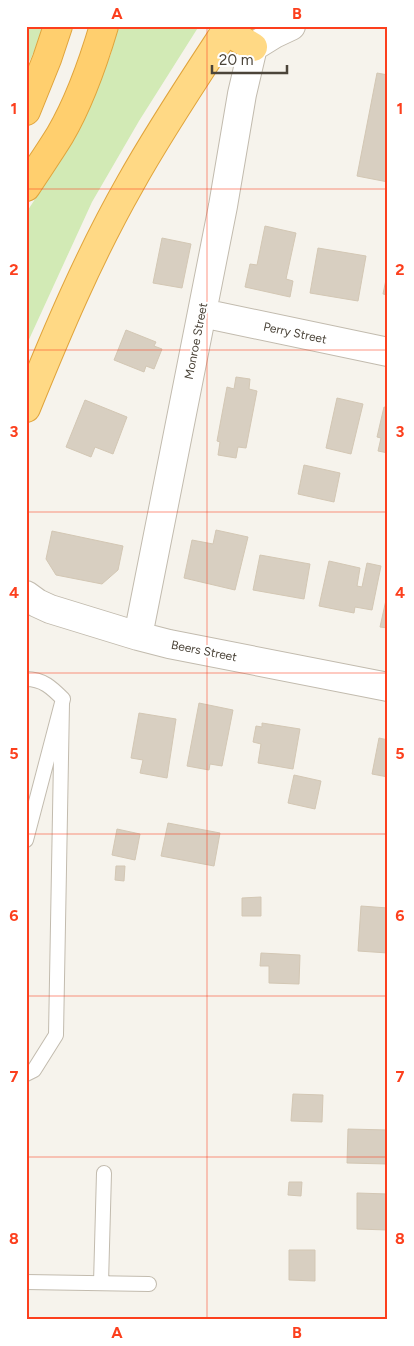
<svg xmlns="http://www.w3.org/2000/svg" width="414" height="1346" font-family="Figtree,sans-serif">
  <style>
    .green { fill: #d2eab5 }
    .building { fill: #d8cfc1; stroke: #d3c7b4 }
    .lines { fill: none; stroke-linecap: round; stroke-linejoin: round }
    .service-casing { stroke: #c2bbae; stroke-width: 16 }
    .minor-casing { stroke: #c2bbae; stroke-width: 30 }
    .trunk-casing { stroke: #e0a43c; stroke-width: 30 }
    .motorway-casing { stroke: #e0a43c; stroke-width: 30 }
    .service { stroke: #fff; stroke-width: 14 }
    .minor { stroke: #fff; stroke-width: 28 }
    .trunk { stroke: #ffd985; stroke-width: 28 }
    .motorway { stroke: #ffcf6e; stroke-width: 28 }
    .grid { fill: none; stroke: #fc3f1d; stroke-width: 1; stroke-opacity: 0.55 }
    .labels { text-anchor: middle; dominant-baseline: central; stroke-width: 4; stroke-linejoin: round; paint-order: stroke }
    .street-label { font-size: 12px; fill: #4b4439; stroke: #fff }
    .neatline { fill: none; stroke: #fc3f1d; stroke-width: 2 }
    .grid-label { font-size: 16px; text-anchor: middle; font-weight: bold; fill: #fc3f1d }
  </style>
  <rect width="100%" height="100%" fill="#f6f3ec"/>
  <!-- green -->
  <path class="green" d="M 26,26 L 47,26 L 26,68 Z
    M 116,26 L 199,26 L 139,121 L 92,202 L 26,346 L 26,213 L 78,133 L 111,54 Z"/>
  <!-- building -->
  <path class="building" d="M 377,73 L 388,75 L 388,182 L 357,176 Z
    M 265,226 L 296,233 L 286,279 L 293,281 L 290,297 L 245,287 L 250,264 L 257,265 Z
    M 162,238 L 191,244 L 182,288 L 153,283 Z
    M 318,248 L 366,256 L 358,301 L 310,293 Z
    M 388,270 L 388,295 L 383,294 Z
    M 126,330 L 156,342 L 154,346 L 162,349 L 154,369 L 146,366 L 144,372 L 114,360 Z
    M 236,377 L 250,379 L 249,389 L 257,391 L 246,448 L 238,447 L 236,458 L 218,455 L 220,442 L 217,441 L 227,387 L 234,389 Z
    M 337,398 L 363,404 L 351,454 L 326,448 Z
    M 85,400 L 127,417 L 113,454 L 95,447 L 91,457 L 66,447 Z
    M 384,407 L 388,408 L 388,453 L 378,451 L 381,438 L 377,437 Z
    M 304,465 L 340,473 L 334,502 L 298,494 Z
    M 216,530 L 248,537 L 235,590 L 184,578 L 192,540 L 213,544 Z
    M 52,531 L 123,546 L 118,570 L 102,584 L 56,575 L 46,559 Z
    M 260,555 L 310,564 L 304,599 L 253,590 Z
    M 329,561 L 360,568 L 357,586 L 362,587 L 367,563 L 381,566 L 372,610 L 355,607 L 354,613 L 319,606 Z
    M 388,591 L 388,628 L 380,627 Z
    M 199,703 L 233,710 L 222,766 L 210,764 L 209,770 L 187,766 Z
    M 139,713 L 176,719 L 167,778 L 140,773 L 143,760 L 131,758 Z
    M 262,723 L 300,729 L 293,769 L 258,763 L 261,744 L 253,742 L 256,726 L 262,727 Z
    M 379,738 L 388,740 L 388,777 L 372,774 Z
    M 294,775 L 321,781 L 315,809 L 288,803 Z
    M 168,823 L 220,833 L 214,866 L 161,856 Z
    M 117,829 L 140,834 L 135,860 L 112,855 Z
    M 116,866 L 125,866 L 124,881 L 115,880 Z
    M 261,897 L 261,916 L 242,916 L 242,898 Z
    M 361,906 L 388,908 L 388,953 L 358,951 Z
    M 261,953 L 300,955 L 299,984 L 269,983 L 269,966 L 260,966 Z
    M 293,1094 L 323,1095 L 322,1122 L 291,1121 Z
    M 348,1129 L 388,1130 L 388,1164 L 347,1163 Z
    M 289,1182 L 302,1182 L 301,1196 L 288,1195 Z
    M 357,1193 L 388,1194 L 388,1230 L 357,1229 Z
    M 289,1250 L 315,1250 L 315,1281 L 289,1280 Z"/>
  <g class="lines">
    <!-- service casing -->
    <g class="service-casing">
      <path id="service" d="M 26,679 C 43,679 52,688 63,699 L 26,840
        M 26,1074 L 34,1070 L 56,1035 L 62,703
        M 26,1282 L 149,1284
        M 101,1283 L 104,1173"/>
    </g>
    <!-- minor casing -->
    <g class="minor-casing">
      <path id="minor" d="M 202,313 L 388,352
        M 26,595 L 37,603 L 50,609 L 138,636 L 169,644 L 388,687
        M 138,636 L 223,206 L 242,94 L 253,47 L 274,34 L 291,26"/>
    </g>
    <!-- trunk casing -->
    <g class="trunk-casing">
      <path id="trunk" d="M 226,31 L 253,47
        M 26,408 C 57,332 89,256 130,184 C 160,130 195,78 229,26"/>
    </g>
    <!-- motorway casing -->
    <g class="motorway-casing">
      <path id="motorway" d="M 26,111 L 47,59 L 58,26
        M 26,187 C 37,170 49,153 60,135 C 80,101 93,63 104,26"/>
    </g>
    <!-- service -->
    <use href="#service" class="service"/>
    <!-- minor -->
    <use href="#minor" class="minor"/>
    <!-- trunk -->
    <use href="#trunk" class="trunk"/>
    <!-- motorway -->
    <use href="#motorway" class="motorway"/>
  </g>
  <!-- grid -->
  <path class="grid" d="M 207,26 L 207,1320M 26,189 L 388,189M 26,350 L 388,350M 26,512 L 388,512M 26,673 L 388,673M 26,834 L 388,834M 26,996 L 388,996M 26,1157 L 388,1157"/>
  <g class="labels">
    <!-- street labels -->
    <g class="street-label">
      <text transform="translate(295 333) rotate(12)">Perry Street</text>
      <text transform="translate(196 341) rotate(-79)">Monroe Street</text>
      <text transform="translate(204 651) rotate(11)">Beers Street</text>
    </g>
  </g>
  <!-- border -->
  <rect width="414" height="1346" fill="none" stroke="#ffffff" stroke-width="55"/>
  <!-- scale -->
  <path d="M212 65v8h75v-8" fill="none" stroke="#4b4439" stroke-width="2.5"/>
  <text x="219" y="65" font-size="15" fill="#4b4439" stroke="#ffffff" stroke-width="4" paint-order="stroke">20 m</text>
  <rect x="28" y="28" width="358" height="1290" class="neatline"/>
  <g class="grid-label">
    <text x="117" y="19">A</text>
    <text x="297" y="19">B</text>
    <text x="14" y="114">1</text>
    <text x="400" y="114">1</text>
    <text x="14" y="275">2</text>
    <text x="400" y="275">2</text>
    <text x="14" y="437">3</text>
    <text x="400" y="437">3</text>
    <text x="14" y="598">4</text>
    <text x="400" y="598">4</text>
    <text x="14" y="759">5</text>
    <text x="400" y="759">5</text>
    <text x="14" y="921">6</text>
    <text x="400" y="921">6</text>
    <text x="14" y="1082">7</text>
    <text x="400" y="1082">7</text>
    <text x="14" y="1244">8</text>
    <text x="400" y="1244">8</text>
    <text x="117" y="1338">A</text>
    <text x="297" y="1338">B</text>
  </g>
</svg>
